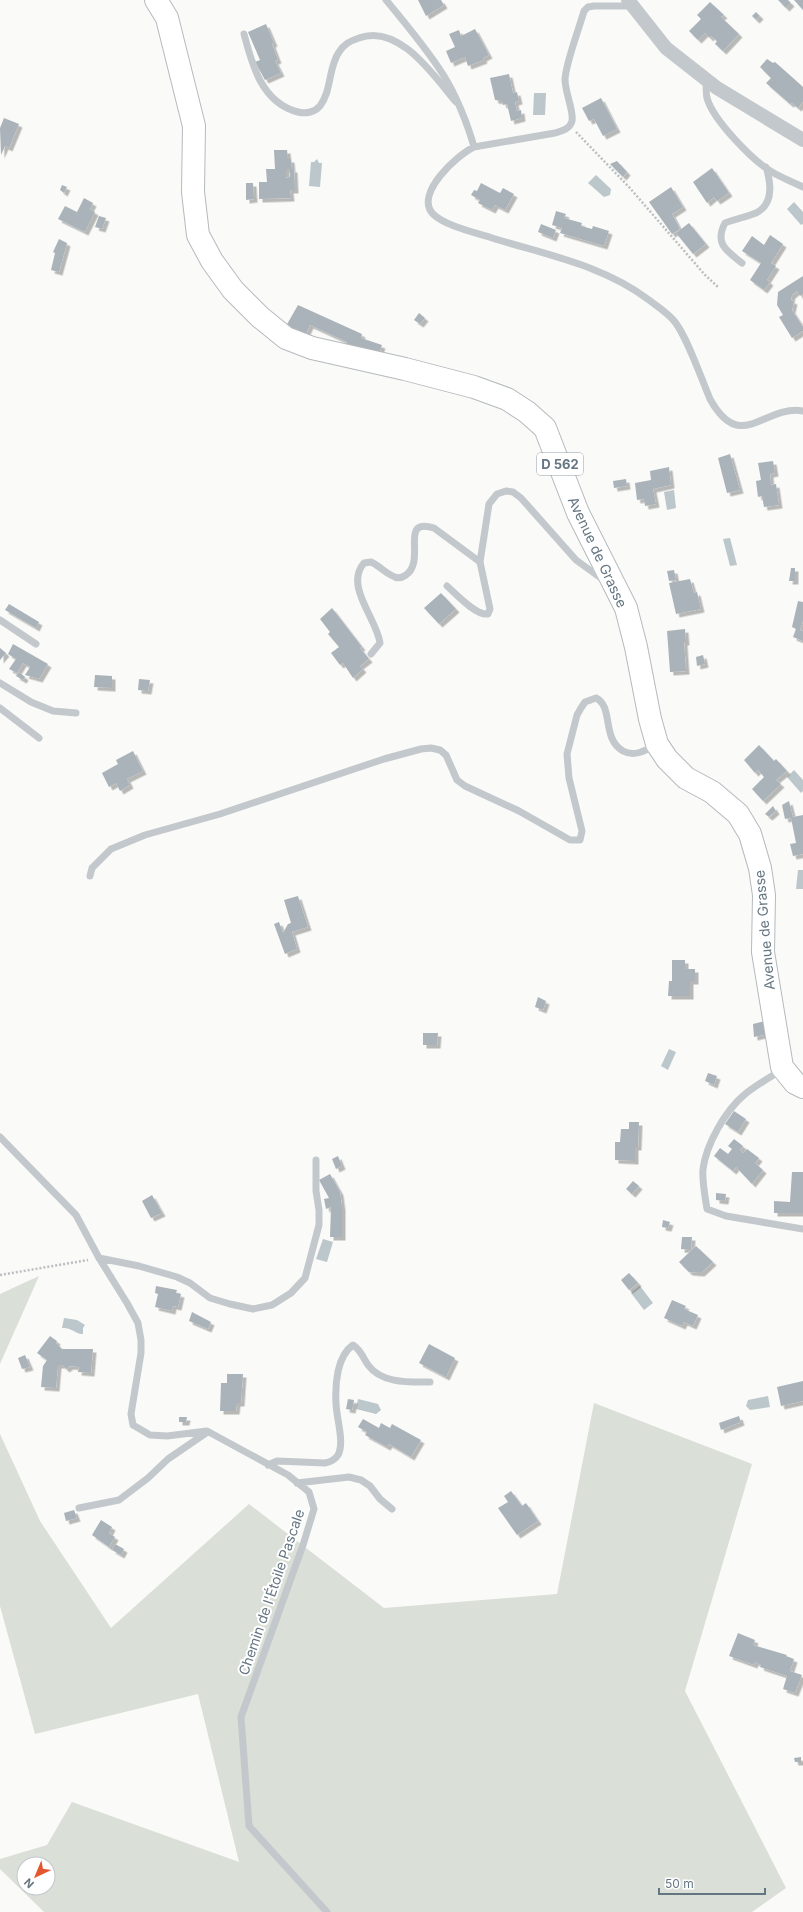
<svg xmlns="http://www.w3.org/2000/svg" width="803" height="1912" font-family="Inter,sans-serif">
  <style>
    .green { fill: #dadfd7; fill-rule: evenodd }
    .water { fill: #bbc7cb }
    .building { fill: #aab3b9; fill-rule: evenodd; filter: url(#shadow) }
    .lines { fill: none; stroke-linecap: round; stroke-linejoin: round }
    .primary-casing { stroke: #b5babe; stroke-width: 24 }
    .path { stroke: #bbbfc2; stroke-width: 2.5; stroke-dasharray: 2 2; stroke-linecap: butt }
    .service { stroke: #c3c8cc; stroke-width: 7 }
    .minor { stroke: #c3c8cc; stroke-width: 14 }
    .primary { stroke: #fff; stroke-width: 22 }
    .labels { text-anchor: middle; dominant-baseline: central; stroke-width: 4; stroke-linejoin: round; paint-order: stroke }
    .shield { fill: #fff; stroke: #939fa8; stroke-width: 1 }
    .shield-label { font-size: 13px; font-weight: bold; fill: #657683 }
    .street-label { font-size: 14px; fill: #657683; stroke: #fff }
  </style>
  <defs>
    <filter id="shadow"><feDropShadow dx="3.5" dy="3.5" stdDeviation="0" flood-color="#0004"/></filter>
  </defs>
  <rect width="100%" height="100%" fill="#fafaf8"/>
  <!-- green -->
  <path class="green" d="M 39,1276 L 0,1364 L 0,1294 Z
    M 594,1403 L 752,1464 L 685,1691 L 786,1888 L 752,1912 L 44,1912 L 0,1869 L 0,1859 L 47,1845 L 72,1802 L 239,1862 L 198,1694 L 35,1734 L 0,1606 L 0,1434 L 40,1521 L 111,1628 L 249,1504 L 384,1608 L 557,1594 ZM 24,1864 L 48,1864 L 48,1888 L 24,1888 Z"/>
  <!-- water -->
  <path class="water" d="M 534,93 L 546,93 L 545,115 L 533,115 Z
    M 317,159 L 319,163 L 322,163 L 320,187 L 309,186 L 311,162 L 314,162 Z
    M 596,175 L 611,189 L 610,195 L 604,197 L 588,183 Z
    M 794,202 L 803,212 L 803,224 L 801,225 L 787,209 Z
    M 674,490 L 676,508 L 667,510 L 664,492 Z
    M 730,538 L 737,565 L 730,566 L 723,539 Z
    M 794,770 L 803,780 L 803,791 L 801,793 L 787,777 Z
    M 798,870 L 803,870 L 803,889 L 796,889 Z
    M 669,1049 L 676,1052 L 668,1070 L 661,1066 Z
    M 323,1239 L 333,1242 L 327,1262 L 316,1259 Z
    M 640,1286 L 653,1303 L 644,1310 L 631,1293 Z
    M 64,1318 L 77,1320 L 85,1325 L 83,1328 L 83,1334 C 74,1334 74,1328 62,1328 Z
    M 768,1396 L 770,1407 L 750,1410 L 746,1406 L 748,1400 Z
    M 358,1399 L 378,1404 L 381,1410 L 376,1414 L 356,1409 Z"/>
  <!-- building -->
  <path class="building" d="M 418,0 L 441,0 L 444,5 L 426,16 Z
    M 778,0 L 788,0 L 791,3 L 786,8 Z
    M 794,0 L 803,0 L 803,10 Z
    M 710,2 L 724,15 L 721,17 L 739,34 L 723,51 L 715,44 L 717,41 L 711,36 L 710,38 L 705,33 L 698,40 L 689,31 L 701,19 L 697,15 Z
    M 756,12 L 760,16 L 756,20 L 752,16 Z
    M 266,24 L 274,43 L 272,44 L 278,60 L 275,61 L 281,73 L 265,80 L 255,62 L 260,60 L 248,32 Z
    M 475,29 L 489,55 L 483,58 L 484,60 L 468,66 L 465,57 L 451,63 L 446,51 L 455,47 L 449,34 L 459,30 L 461,36 Z
    M 767,59 L 773,63 L 775,62 L 803,87 L 803,102 L 798,108 L 792,103 L 790,104 L 766,83 L 771,78 L 760,67 Z
    M 509,74 L 513,93 L 517,92 L 519,101 L 515,102 L 517,111 L 521,110 L 522,118 L 511,121 L 507,104 L 503,105 L 502,101 L 495,100 L 490,78 Z
    M 601,98 L 617,129 L 603,136 L 594,119 L 589,121 L 582,108 Z
    M 4,118 L 19,124 L 9,148 L 5,146 L 1,155 L 0,128 Z
    M 274,150 L 287,150 L 288,159 L 291,159 L 292,169 L 294,169 L 295,190 L 290,190 L 291,198 L 259,199 L 259,182 L 267,182 L 266,169 L 275,169 ZM 286,169 L 290,169 L 290,177 L 286,178 Z
    M 617,161 L 627,172 L 623,177 L 610,164 Z
    M 712,168 L 729,193 L 717,201 L 714,197 L 707,203 L 693,182 Z
    M 246,183 L 253,183 L 254,199 L 246,200 Z
    M 481,183 L 500,193 L 503,188 L 514,194 L 505,210 L 495,205 L 492,210 L 478,203 L 480,200 L 471,195 L 474,190 L 477,191 Z
    M 62,185 L 67,187 L 64,193 L 60,190 Z
    M 671,187 L 683,207 L 672,214 L 680,229 L 672,234 L 649,202 Z
    M 84,198 L 93,203 L 90,209 L 95,212 L 85,232 L 58,219 L 65,206 L 77,212 Z
    M 556,211 L 566,214 L 564,218 L 582,223 L 581,226 L 592,229 L 593,226 L 609,231 L 604,246 L 560,233 L 562,228 L 552,225 Z
    M 99,216 L 106,218 L 102,229 L 95,227 Z
    M 689,223 L 706,244 L 693,254 L 676,233 Z
    M 541,224 L 556,230 L 553,238 L 538,232 Z
    M 770,235 L 783,244 L 771,263 L 776,266 L 767,280 L 770,282 L 764,290 L 750,280 L 761,263 L 742,251 L 752,236 L 764,245 Z
    M 59,239 L 67,243 L 59,272 L 51,270 L 55,253 L 53,252 Z
    M 803,276 L 803,294 L 800,296 L 797,291 L 792,295 L 791,300 L 794,301 L 792,310 L 803,327 L 803,331 L 792,338 L 779,317 L 783,315 L 777,305 L 778,292 Z
    M 298,305 L 362,334 L 361,338 L 382,345 L 378,356 L 359,347 L 357,352 L 344,348 L 347,342 L 310,325 L 305,336 L 286,326 Z
    M 419,313 L 425,318 L 420,324 L 414,320 Z
    M 730,454 L 740,490 L 727,493 L 718,458 Z
    M 773,461 L 775,473 L 770,474 L 771,485 L 776,484 L 779,505 L 764,507 L 762,496 L 758,497 L 756,481 L 761,480 L 758,463 Z
    M 669,467 L 671,485 L 653,489 L 656,504 L 645,506 L 644,499 L 637,500 L 635,483 L 651,480 L 650,471 Z
    M 626,479 L 627,486 L 614,488 L 613,481 Z
    M 791,568 L 795,568 L 795,581 L 789,581 Z
    M 674,570 L 676,580 L 669,581 L 667,571 Z
    M 690,579 L 694,593 L 697,592 L 701,609 L 676,614 L 669,583 Z
    M 441,593 L 456,609 L 439,624 L 424,608 Z
    M 798,601 L 803,602 L 803,621 L 800,630 L 803,631 L 803,641 L 793,637 L 796,629 L 792,627 Z
    M 9,604 L 39,622 L 36,628 L 5,610 Z
    M 332,608 L 362,647 L 360,648 L 369,659 L 360,666 L 363,669 L 353,678 L 343,663 L 340,665 L 331,653 L 339,647 L 328,634 L 330,632 L 320,619 Z
    M 685,629 L 686,642 L 684,642 L 686,671 L 670,672 L 667,631 Z
    M 13,644 L 48,664 L 39,679 L 25,675 L 30,667 L 23,663 L 17,673 L 9,669 L 16,659 L 8,654 Z
    M 0,648 L 6,653 L 0,660 Z
    M 703,655 L 705,664 L 697,666 L 696,657 Z
    M 19,672 L 25,677 L 23,680 L 16,676 Z
    M 95,675 L 112,676 L 112,688 L 94,687 Z
    M 139,679 L 150,680 L 148,691 L 138,690 Z
    M 759,745 L 774,761 L 776,759 L 787,771 L 776,780 L 781,784 L 763,801 L 752,789 L 764,777 L 758,770 L 755,773 L 744,760 Z
    M 133,751 L 143,771 L 127,779 L 130,785 L 120,791 L 116,783 L 109,787 L 102,773 L 118,764 L 116,760 Z
    M 789,801 L 793,817 L 803,815 L 803,854 L 793,856 L 790,844 L 796,843 L 791,818 L 785,819 L 782,805 Z
    M 773,806 L 776,811 L 769,817 L 765,814 Z
    M 298,896 L 308,927 L 292,932 L 297,949 L 285,954 L 274,924 L 279,922 L 283,933 L 288,924 L 291,923 L 284,900 Z
    M 672,960 L 685,960 L 685,969 L 695,969 L 695,981 L 690,981 L 690,996 L 668,996 L 669,981 L 672,981 Z
    M 538,997 L 546,1001 L 543,1010 L 535,1007 Z
    M 765,1021 L 767,1034 L 754,1037 L 753,1024 Z
    M 423,1033 L 438,1033 L 437,1045 L 423,1045 Z
    M 708,1073 L 717,1076 L 714,1085 L 705,1081 Z
    M 734,1111 L 746,1119 L 738,1132 L 725,1124 Z
    M 629,1122 L 639,1122 L 638,1147 L 635,1147 L 635,1161 L 615,1160 L 615,1142 L 620,1142 L 621,1129 L 629,1129 Z
    M 734,1139 L 743,1146 L 740,1150 L 743,1153 L 747,1149 L 759,1158 L 755,1163 L 763,1170 L 752,1184 L 736,1167 L 733,1171 L 714,1156 L 720,1148 L 728,1154 L 732,1149 L 728,1146 Z
    M 338,1156 L 342,1166 L 336,1169 L 332,1159 Z
    M 792,1172 L 803,1172 L 803,1213 L 774,1213 L 774,1201 L 790,1202 Z
    M 330,1174 L 340,1192 L 342,1207 L 342,1237 L 330,1237 L 331,1207 L 326,1209 L 324,1199 L 329,1198 L 319,1180 Z
    M 633,1181 L 639,1186 L 632,1194 L 626,1189 Z
    M 716,1193 L 726,1194 L 725,1201 L 716,1200 Z
    M 152,1195 L 162,1213 L 151,1218 L 142,1201 Z
    M 663,1220 L 670,1222 L 668,1228 L 662,1227 Z
    M 682,1237 L 692,1237 L 691,1250 L 681,1249 Z
    M 696,1246 L 713,1262 L 701,1273 L 689,1272 L 679,1262 Z
    M 629,1273 L 638,1283 L 629,1290 L 621,1280 Z
    M 156,1286 L 177,1290 L 176,1293 L 181,1294 L 178,1307 L 173,1306 L 172,1311 L 155,1307 L 158,1294 L 155,1293 Z
    M 672,1300 L 686,1306 L 684,1309 L 698,1315 L 693,1326 L 684,1322 L 682,1326 L 664,1318 Z
    M 192,1312 L 211,1322 L 208,1329 L 189,1321 Z
    M 50,1336 L 57,1341 L 56,1343 L 62,1349 L 93,1349 L 91,1373 L 78,1372 L 79,1367 L 70,1366 L 66,1369 L 62,1365 L 58,1365 L 56,1388 L 41,1387 L 43,1366 L 47,1360 L 37,1353 Z
    M 429,1344 L 455,1358 L 446,1377 L 419,1363 Z
    M 25,1355 L 30,1367 L 22,1369 L 18,1358 Z
    M 227,1374 L 243,1374 L 241,1403 L 237,1403 L 236,1411 L 220,1411 L 221,1383 L 227,1383 Z
    M 803,1381 L 803,1401 L 781,1406 L 777,1387 Z
    M 348,1399 L 354,1400 L 352,1410 L 346,1409 Z
    M 739,1416 L 741,1422 L 721,1430 L 719,1423 Z
    M 179,1417 L 187,1417 L 186,1422 L 179,1422 Z
    M 363,1419 L 379,1428 L 381,1423 L 390,1428 L 392,1424 L 421,1440 L 411,1457 L 389,1444 L 387,1447 L 365,1435 L 367,1432 L 358,1427 Z
    M 511,1491 L 522,1506 L 526,1503 L 538,1521 L 517,1535 L 498,1508 L 508,1502 L 504,1496 Z
    M 74,1510 L 77,1518 L 66,1521 L 64,1513 Z
    M 101,1520 L 112,1527 L 109,1533 L 115,1537 L 109,1547 L 92,1535 Z
    M 115,1544 L 124,1549 L 121,1555 L 112,1550 Z
    M 738,1633 L 755,1640 L 753,1645 L 787,1655 L 786,1656 L 794,1659 L 790,1671 L 802,1675 L 795,1693 L 783,1689 L 787,1676 L 760,1667 L 761,1665 L 755,1662 L 754,1665 L 729,1656 Z
    M 801,1757 L 801,1762 L 795,1762 L 794,1758 Z"/>
  <g class="lines">
    <!-- primary casing -->
    <g class="primary-casing">
      <path id="primary" d="M 156,0 L 167,18 L 194,126 L 193,192 L 198,235 L 212,261 L 233,290 L 260,317 L 286,338 L 312,348 L 405,369 L 474,387 L 507,399 L 527,412 L 545,428 L 578,513 L 626,608 L 636,647 L 650,719 L 657,744 L 667,759 L 686,778 L 712,792 L 738,814 L 750,834 L 760,868 L 764,895 L 763,952 L 782,1067 L 795,1083 L 803,1087"/>
    </g>
    <!-- path -->
    <path class="path" d="M 576,132 L 629,187 L 705,275 L 718,287
      M 0,1275 L 88,1260"/>
    <!-- service -->
    <path class="service" d="M 386,0 C 406,24 427,49 444,76 C 456,95 468,125 474,147
      M 632,6 L 594,6 L 588,7 L 584,11 C 579,29 566,62 565,79 C 565,93 574,111 572,121 C 570,129 562,131 555,133 L 474,147 C 457,155 414,194 433,214 C 445,226 477,233 492,238 C 547,255 603,265 649,300 C 658,307 668,313 675,322 C 688,339 701,378 710,399 C 741,455 764,404 803,411
      M 244,34 C 252,65 262,103 298,112 C 306,114 315,112 320,106 C 332,90 328,68 339,52 C 344,44 350,41 359,38 C 399,23 434,76 456,102
      M 706,80 C 706,86 706,93 707,98 C 713,120 753,161 772,172 C 782,178 793,182 803,187
      M 742,263 C 727,251 714,244 725,223 C 735,219 746,217 756,213 C 774,204 771,183 766,167
      M 447,586 C 456,594 476,616 488,614 L 490,609 L 480,562 L 489,504 L 497,494 L 506,491 L 513,492 L 521,498 L 576,560 L 605,581
      M 0,620 L 36,644
      M 371,654 L 380,643 C 377,619 344,586 364,563 L 371,562 C 380,566 386,574 395,577 C 399,579 403,577 406,575 C 427,560 398,517 434,528 L 480,562
      M 0,683 L 31,702 L 53,711 L 76,713
      M 0,708 L 39,738
      M 90,876 L 92,868 L 111,849 L 145,835 L 220,814 L 384,759 L 421,749 L 431,748 L 440,750 L 446,755 L 457,780 L 465,786 L 519,811 L 570,840 L 580,840 L 582,831 L 569,778 L 567,754 L 577,715 L 581,708 L 585,702 L 596,698 C 614,707 601,738 623,751 C 634,757 645,751 655,745
      M 782,1070 C 769,1078 756,1085 744,1095 C 725,1111 706,1145 703,1169 C 702,1182 705,1196 707,1209 L 726,1216 L 803,1229
      M 0,1137 L 76,1215 L 99,1258 L 127,1303 L 138,1323 L 141,1340 L 141,1353 L 131,1414 L 133,1425 L 150,1435 L 167,1436 L 207,1431 L 288,1475 L 309,1492 L 314,1509 L 303,1545 L 241,1717 L 249,1826 L 327,1912
      M 99,1258 L 139,1266 L 177,1277 L 190,1283 L 210,1298 L 230,1304 L 253,1309 L 272,1305 L 291,1293 L 305,1278 L 319,1225 L 319,1210 L 316,1191 L 316,1160
      M 268,1465 L 277,1461 L 325,1463 C 330,1462 335,1460 338,1455 C 345,1442 336,1417 336,1403 C 335,1384 337,1356 353,1345 C 361,1350 363,1358 368,1365 C 382,1384 410,1382 430,1382
      M 297,1483 L 349,1477 L 361,1480 L 370,1486 L 380,1499 L 392,1509
      M 79,1508 L 119,1500 L 148,1478 L 168,1459 L 206,1433"/>
    <!-- minor -->
    <path class="minor" d="M 628,0 L 666,48 L 717,88 L 803,140"/>
    <!-- primary -->
    <use href="#primary" class="primary"/>
  </g>
  <g class="labels">
    <!-- shield labels -->
    <rect class="shield" x="537" y="453" width="46" height="22" rx="3"/>
    <g class="shield-label">
      <text x="560" y="464">D 562</text>
    </g>
    <!-- street labels -->
    <g class="street-label">
      <text transform="translate(598 552) rotate(65)">Avenue de Grasse</text>
      <text transform="translate(764 930) rotate(-95)">Avenue de Grasse</text>
      <text transform="translate(271 1592) rotate(-71)">Chemin de l'Étoile Pascale</text>
    </g>
  </g>
  <!-- north arrow -->
  <g transform="translate(36 1876) rotate(224)"><circle r="19" fill="#ffffff" stroke="#c1c8cd"/>
  <path d="M0-3L7 15L0 10L-7 15Z" fill="#e4572e"/>
  <text y="-6" font-size="11" font-weight="bold" text-anchor="middle" fill="#657683">N</text>
  </g>
  <!-- scale -->
  <path d="M659 1888v6h106v-6" fill="none" stroke="#657683" stroke-width="2"/>
  <text x="665" y="1888" font-size="12" fill="#657683" stroke="#ffffff" stroke-width="3" paint-order="stroke">50 m</text>
</svg>
